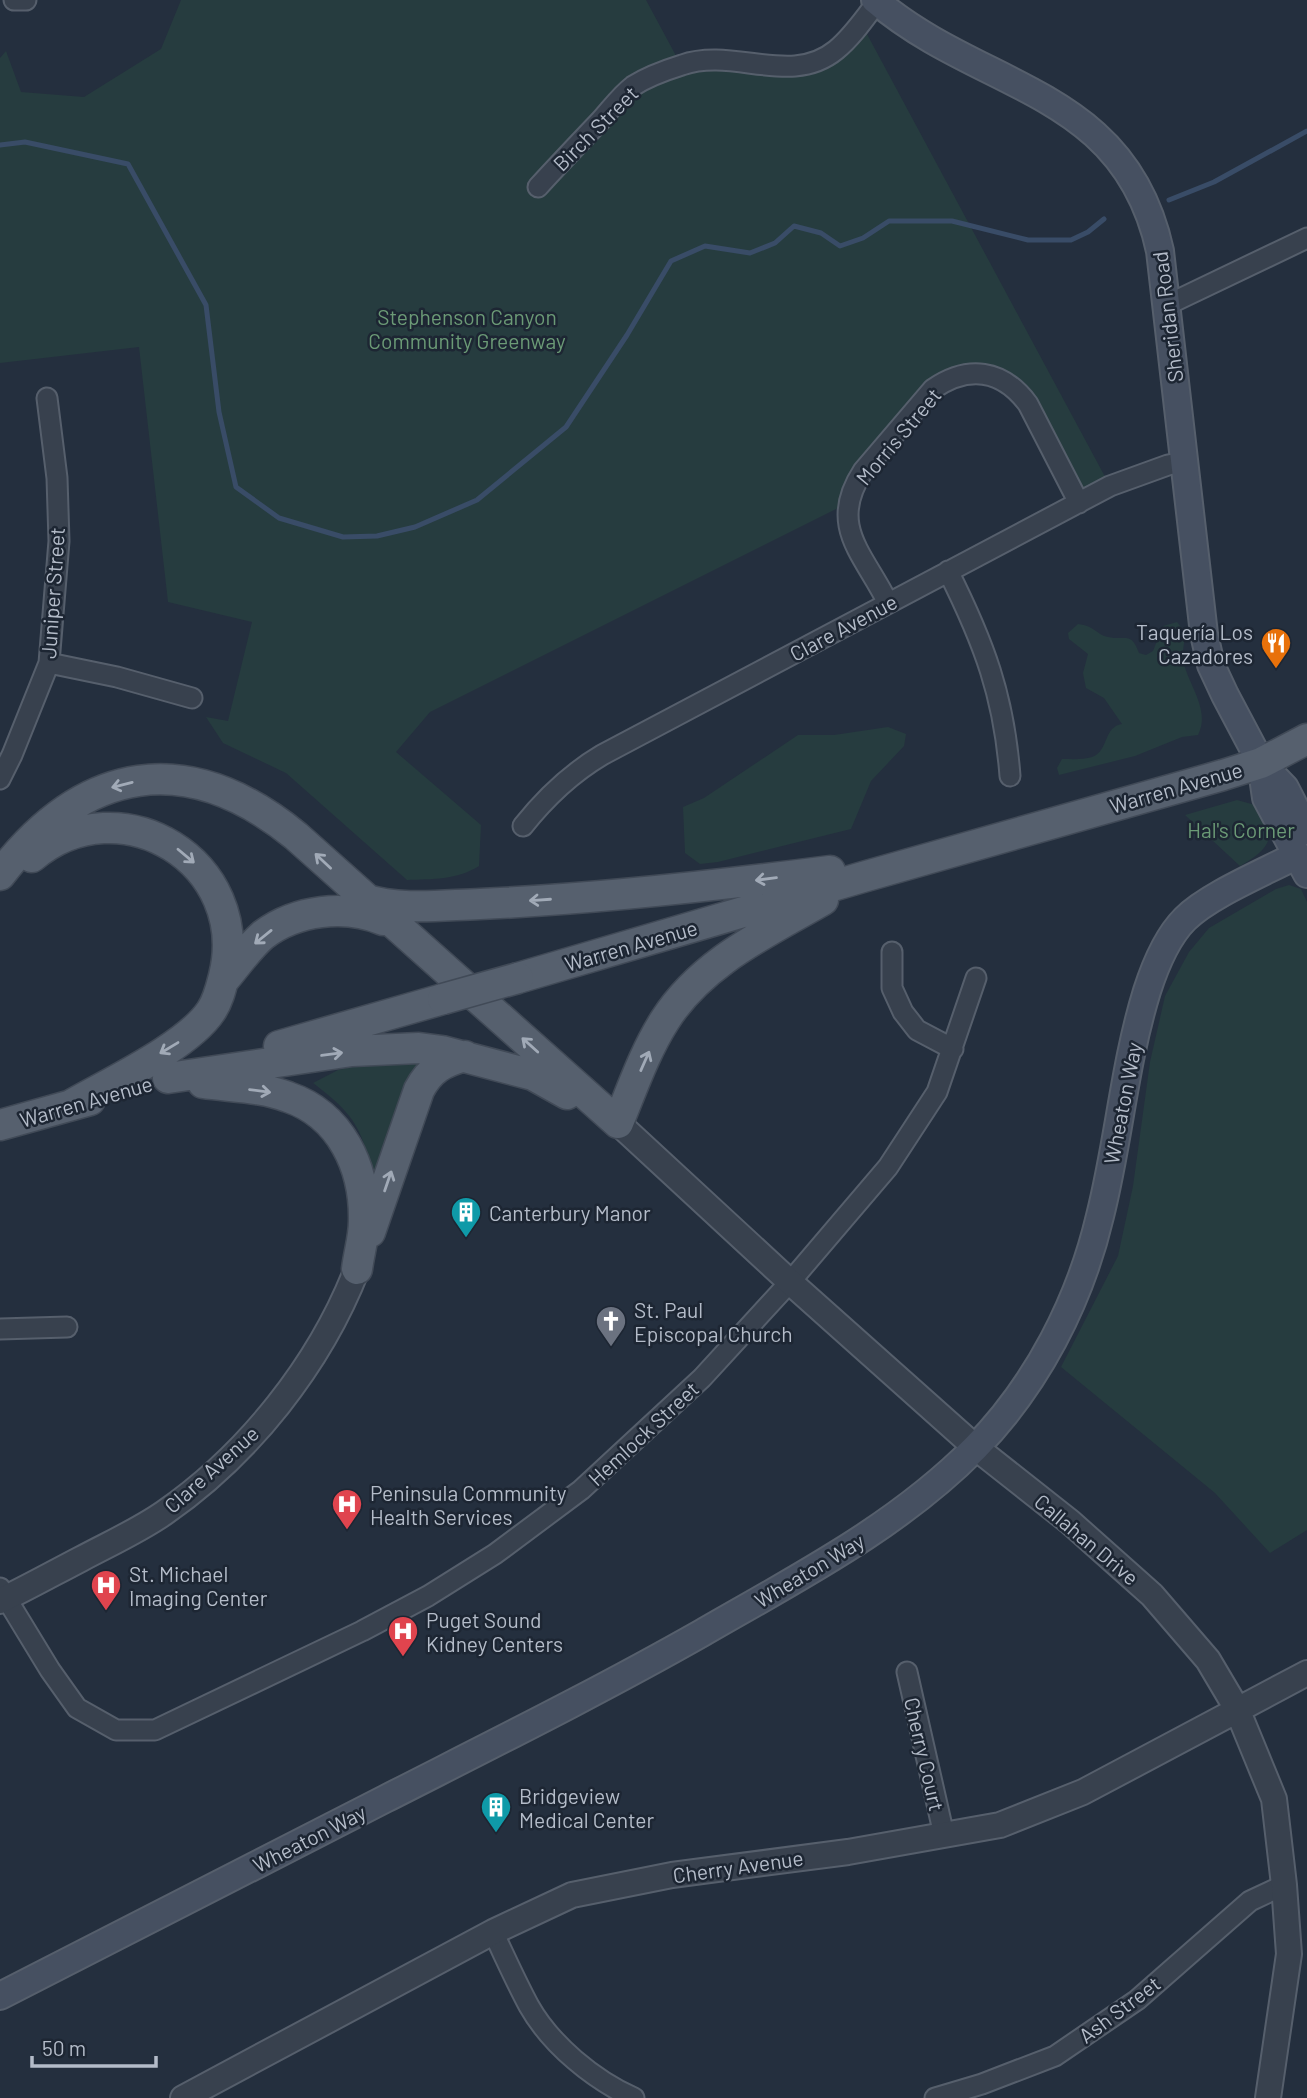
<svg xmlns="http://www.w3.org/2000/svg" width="1307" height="2098" font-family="Barlow,sans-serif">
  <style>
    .green { fill: #263c3f }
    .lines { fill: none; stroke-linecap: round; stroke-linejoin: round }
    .stream { stroke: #394c67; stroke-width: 5 }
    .minor-casing { stroke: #565f6c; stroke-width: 23 }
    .tertiary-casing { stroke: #565f6c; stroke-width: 28 }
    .secondary-casing { stroke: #565f6c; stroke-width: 30 }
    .primary-casing { stroke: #414a57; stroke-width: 33 }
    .minor { stroke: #38414e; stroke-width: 19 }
    .tertiary { stroke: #38414e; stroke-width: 24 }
    .secondary { stroke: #465061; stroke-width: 26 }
    .primary { stroke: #56606e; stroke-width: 30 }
    .primary-bridge-casing { stroke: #414a57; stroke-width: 33; stroke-linecap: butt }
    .primary-bridge { stroke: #56606e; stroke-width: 30 }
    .oneway { stroke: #a1aab7 }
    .labels { text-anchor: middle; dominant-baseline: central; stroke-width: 5; stroke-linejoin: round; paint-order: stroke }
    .street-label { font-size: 21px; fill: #b4bcc9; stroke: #1d2633 }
    .park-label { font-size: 21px; fill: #6b9a76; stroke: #1d2633 }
    .poi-label { font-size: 21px; fill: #b4bcc9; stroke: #1d2633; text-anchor: start }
  </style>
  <rect width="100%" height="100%" fill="#242f3e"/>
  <!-- green -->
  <path class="green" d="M 181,0 L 646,0 L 681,65 L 801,67 L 861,23 L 1110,486 L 1079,503 L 1012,386 L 946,381 L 848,503 L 430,712 L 396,752 L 481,825 L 479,866 C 457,880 432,879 407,880 L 286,773 L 223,743 L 206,717 L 228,721 L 252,622 L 168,602 L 139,347 L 0,363 L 0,58 L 6,51 L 21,92 L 84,97 L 161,49 Z
    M 1177,622 L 1185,632 C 1185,642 1182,650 1183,660 C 1188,685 1211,710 1198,735 L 1182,737 L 1135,756 L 1059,775 L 1057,768 L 1062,759 C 1071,759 1083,760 1092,757 C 1109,751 1103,727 1122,724 L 1104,698 L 1086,688 L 1083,673 L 1088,654 L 1069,639 L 1068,633 L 1078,624 C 1095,626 1097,635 1108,637 C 1126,641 1131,631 1139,653 L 1146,655 L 1153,651 L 1163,626 Z
    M 888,727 L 906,734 L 904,746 L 871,781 L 851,829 L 718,862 L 700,864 L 685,853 L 683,807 L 704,798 L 798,735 L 834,735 Z
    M 1237,800 L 1255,805 C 1259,812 1268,821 1269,829 C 1273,847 1252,859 1240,866 L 1185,815 Z
    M 1289,885 L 1301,889 L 1307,902 L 1307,1530 L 1270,1553 L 1215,1493 L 1061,1367 L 1118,1256 L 1133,1186 L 1150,1062 L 1165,996 L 1189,952 L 1209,928 L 1276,889 Z
    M 387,1059 L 423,1064 L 375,1198 C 365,1138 364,1121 313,1083 L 338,1070 Z"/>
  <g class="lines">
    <!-- stream -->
    <path class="stream" d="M 0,145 L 25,142 L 128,164 L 206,305 L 219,412 L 236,487 L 279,518 L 343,537 L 377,536 L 415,527 L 477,500 L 566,427 L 627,335 L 671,261 L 705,246 L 750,253 L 775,243 L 794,226 L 821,233 L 840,246 L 863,238 L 889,221 L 952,221 L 1028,240 L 1071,240 L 1088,232 L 1104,219
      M 1169,200 L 1214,182 L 1307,131"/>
    <!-- minor casing -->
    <g class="minor-casing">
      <path id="minor" d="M 14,0 L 26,0
        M 538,187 C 558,165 579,143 600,121 C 611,109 620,96 633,86 C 647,77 666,70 682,65 C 734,47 791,87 836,50 C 852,37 865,18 877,2
        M 1167,305 L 1307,238
        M 948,571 C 984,643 1004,696 1010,776
        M 888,603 C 864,554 827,526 863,471 L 933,389 C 968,365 1002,369 1028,404 L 1079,503
        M 49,663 L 117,677 L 192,698
        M 0,779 L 12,755 L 49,663 L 59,541 L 57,478 L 47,398
        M 523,826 C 546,797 570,774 602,755 L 1110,486 L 1168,465 L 1184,462
        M 892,952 L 892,988 L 903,1012 L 917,1030 L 953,1049
        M 0,1329 L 67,1327
        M 0,1588 L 50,1670 L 77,1708 L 116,1730 L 155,1730 L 362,1631 L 428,1596 L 495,1554 L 581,1490 L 702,1378 L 790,1282 L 888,1167 L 937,1092 L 976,978
        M 907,1672 L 944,1835
        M 493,1932 C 505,1957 516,1982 529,2006 C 551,2045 594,2080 634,2098
        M 935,2098 L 982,2084 L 1055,2056 L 1137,2000 L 1250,1901 L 1284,1885"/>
    </g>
    <!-- tertiary casing -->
    <g class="tertiary-casing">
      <path id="tertiary" d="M 618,1123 L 790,1282 L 975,1447 L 1070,1522 L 1152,1595 L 1208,1660 L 1237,1709 L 1274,1799 L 1284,1885 L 1289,1954 L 1268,2098
        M 0,1601 C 27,1588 54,1573 81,1559 C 109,1544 138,1531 164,1513 C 249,1454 320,1364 357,1269
        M 183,2098 L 493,1932 L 572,1895 L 672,1875 L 848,1852 L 1000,1825 L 1083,1792 L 1307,1673"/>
    </g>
    <!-- secondary casing -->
    <g class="secondary-casing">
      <path id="secondary" d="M 875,0 C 981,91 1125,88 1160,251 L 1204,634 L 1211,665 L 1225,695 L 1261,763 L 1285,788 L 1307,831
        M 1261,763 L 1266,798 L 1307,874
        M 0,1996 C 128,1931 256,1865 385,1799 C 491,1745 598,1692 702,1633 C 797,1578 897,1527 975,1448 C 1037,1385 1080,1301 1100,1216 C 1119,1141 1124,1065 1147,991 C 1155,966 1166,938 1185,919 C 1209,895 1265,872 1297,855"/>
    </g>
    <!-- primary casing -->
    <g class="primary-casing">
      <path id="primary" d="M 32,857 C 121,782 252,863 224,976 C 221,988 218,1001 211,1011 C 188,1046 109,1083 71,1105
        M 0,875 C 84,765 187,747 296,836 L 618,1123
        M 364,899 C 401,911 443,905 480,904 C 598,899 714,886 830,871
        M 518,978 L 863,877 L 1223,775 L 1261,763 L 1307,739
        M 223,981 C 236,966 248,948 263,935 C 296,910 345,904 383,920
        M 279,1046 L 443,999
        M 168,1078 L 352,1051 L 419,1048 L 442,1051 L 533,1075 L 567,1094
        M 203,1083 C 231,1087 262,1087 288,1097 C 341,1115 365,1167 364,1221 C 364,1237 359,1253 357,1269
        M 618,1123 C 632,1089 645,1051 665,1020 C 702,962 766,933 823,900
        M 0,1125 L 90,1100
        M 370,1232 L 419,1090 C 430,1069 443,1062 465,1056"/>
    </g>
    <!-- minor -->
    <use href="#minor" class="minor"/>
    <!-- tertiary -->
    <use href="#tertiary" class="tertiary"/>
    <!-- secondary -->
    <use href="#secondary" class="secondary"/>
    <!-- primary -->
    <use href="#primary" class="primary"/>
    <!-- primary-bridge casing -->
    <g class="primary-bridge-casing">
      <path id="primary-bridge" d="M 443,999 L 518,978"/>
    </g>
    <!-- primary-bridge -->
    <use href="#primary-bridge" class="primary-bridge"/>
  </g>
  <!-- one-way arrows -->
  <defs><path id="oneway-shaft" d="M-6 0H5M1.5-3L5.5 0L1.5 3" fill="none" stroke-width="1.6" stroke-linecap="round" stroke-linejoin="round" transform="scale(1.75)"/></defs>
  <g class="oneway">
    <use href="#oneway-shaft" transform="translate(122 785) rotate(166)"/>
    <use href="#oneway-shaft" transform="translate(186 856) rotate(40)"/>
    <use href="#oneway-shaft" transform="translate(323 861) rotate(-137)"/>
    <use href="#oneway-shaft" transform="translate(766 879) rotate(173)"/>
    <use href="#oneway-shaft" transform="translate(540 900) rotate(176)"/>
    <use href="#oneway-shaft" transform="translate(263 937) rotate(141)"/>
    <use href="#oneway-shaft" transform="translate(530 1045) rotate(-138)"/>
    <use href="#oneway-shaft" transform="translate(169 1048) rotate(149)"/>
    <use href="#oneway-shaft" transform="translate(332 1054) rotate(-8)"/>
    <use href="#oneway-shaft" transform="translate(645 1061) rotate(-66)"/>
    <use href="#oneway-shaft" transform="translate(260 1091) rotate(8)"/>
    <use href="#oneway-shaft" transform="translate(388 1181) rotate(-71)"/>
  </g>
  <!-- icons -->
  <defs>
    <g id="restaurant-pin" transform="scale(1.575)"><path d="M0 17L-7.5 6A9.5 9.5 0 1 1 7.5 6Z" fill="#e8710a" stroke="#1d2633"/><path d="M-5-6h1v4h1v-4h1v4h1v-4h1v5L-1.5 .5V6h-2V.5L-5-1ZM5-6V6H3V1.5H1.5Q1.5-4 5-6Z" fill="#fff"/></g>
    <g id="building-pin" transform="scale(1.575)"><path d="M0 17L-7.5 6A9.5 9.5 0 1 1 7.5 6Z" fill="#0f9aa8" stroke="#1d2633"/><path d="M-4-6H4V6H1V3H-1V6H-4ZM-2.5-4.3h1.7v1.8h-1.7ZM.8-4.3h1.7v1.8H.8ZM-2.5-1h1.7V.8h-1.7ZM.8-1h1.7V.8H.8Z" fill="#fff"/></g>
    <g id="church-pin" transform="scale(1.575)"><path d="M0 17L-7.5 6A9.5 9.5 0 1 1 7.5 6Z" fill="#6b7280" stroke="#1d2633"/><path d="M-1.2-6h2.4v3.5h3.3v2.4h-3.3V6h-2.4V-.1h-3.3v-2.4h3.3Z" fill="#fff"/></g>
    <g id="hospital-pin" transform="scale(1.575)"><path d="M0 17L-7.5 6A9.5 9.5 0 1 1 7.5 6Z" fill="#e0444e" stroke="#1d2633"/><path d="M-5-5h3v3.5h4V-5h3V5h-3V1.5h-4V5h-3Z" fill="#fff"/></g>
  </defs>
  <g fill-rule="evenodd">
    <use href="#restaurant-pin" x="1276" y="643"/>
    <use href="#building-pin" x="466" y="1212"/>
    <use href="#church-pin" x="611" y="1321"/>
    <use href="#hospital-pin" x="347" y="1504"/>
    <use href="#hospital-pin" x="106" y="1585"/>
    <use href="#hospital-pin" x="403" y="1631"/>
    <use href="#building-pin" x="496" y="1807"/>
  </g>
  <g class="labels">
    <!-- street labels -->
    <g class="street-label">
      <text transform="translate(595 128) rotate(-45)">Birch Street</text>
      <text transform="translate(1167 317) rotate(-97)">Sheridan Road</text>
      <text transform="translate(898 436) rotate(-50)">Morris Street</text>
      <text transform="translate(52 593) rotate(-86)">Juniper Street</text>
      <text transform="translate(843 627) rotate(-28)">Clare Avenue</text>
      <text transform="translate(1176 787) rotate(-16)">Warren Avenue</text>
      <text transform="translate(631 945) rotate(-16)">Warren Avenue</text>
      <text transform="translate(86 1101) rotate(-16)">Warren Avenue</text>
      <text transform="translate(1122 1103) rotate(-79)">Wheaton Way</text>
      <text transform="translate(643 1433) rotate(-43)">Hemlock Street</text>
      <text transform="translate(211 1469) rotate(-42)">Clare Avenue</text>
      <text transform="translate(1087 1539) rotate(40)">Callahan Drive</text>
      <text transform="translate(809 1570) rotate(-31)">Wheaton Way</text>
      <text transform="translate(925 1754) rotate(77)">Cherry Court</text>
      <text transform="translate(309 1838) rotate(-27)">Wheaton Way</text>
      <text transform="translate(738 1866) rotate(-8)">Cherry Avenue</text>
      <text transform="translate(1119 2009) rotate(-37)">Ash Street</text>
    </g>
    <!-- park labels -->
    <g class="park-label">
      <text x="467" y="316">Stephenson Canyon<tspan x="467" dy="24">Community Greenway</tspan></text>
      <text x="1241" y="829">Hal's Corner</text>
    </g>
    <!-- poi labels -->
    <g class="poi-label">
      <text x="1253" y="631" text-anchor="end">Taquería Los<tspan x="1253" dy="24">Cazadores</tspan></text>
      <text x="489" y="1212">Canterbury Manor</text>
      <text x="634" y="1309">St. Paul<tspan x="634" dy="24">Episcopal Church</tspan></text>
      <text x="370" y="1492">Peninsula Community<tspan x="370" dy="24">Health Services</tspan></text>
      <text x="129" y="1573">St. Michael<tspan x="129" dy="24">Imaging Center</tspan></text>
      <text x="426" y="1619">Puget Sound<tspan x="426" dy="24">Kidney Centers</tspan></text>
      <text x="519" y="1795">Bridgeview<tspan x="519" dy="24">Medical Center</tspan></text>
    </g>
  </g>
  <!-- scale -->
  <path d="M32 2056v10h124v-10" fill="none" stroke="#b4bcc9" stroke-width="3.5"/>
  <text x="42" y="2056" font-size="21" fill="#b4bcc9" stroke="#1d2633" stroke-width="5" paint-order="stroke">50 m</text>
</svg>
